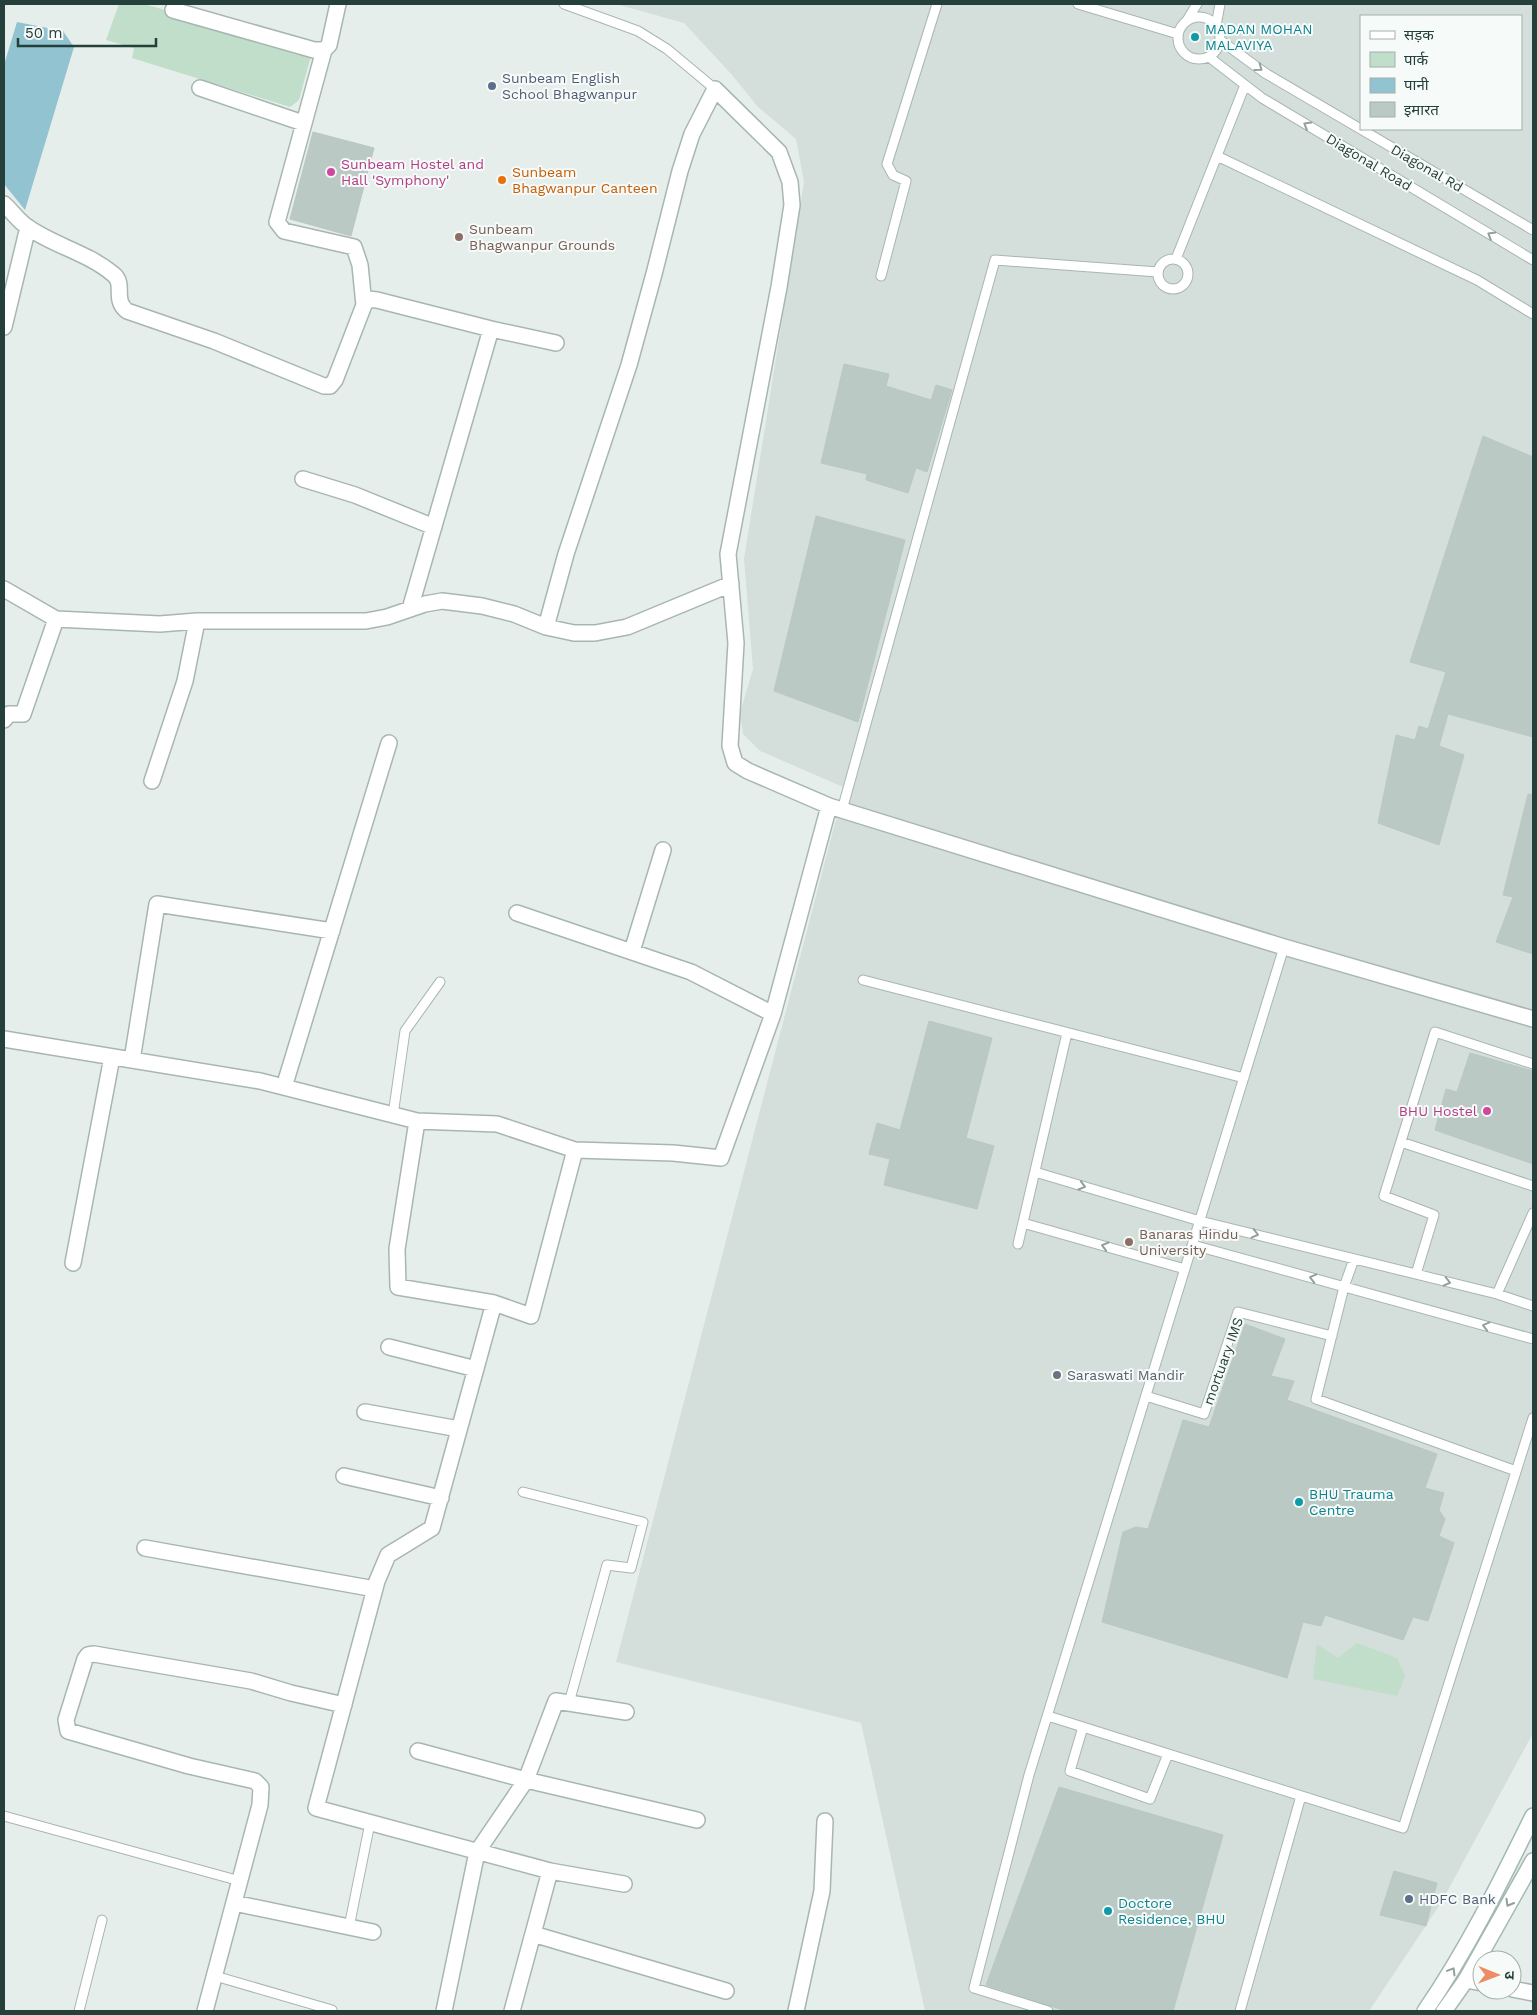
<svg xmlns="http://www.w3.org/2000/svg" width="1537" height="2015" font-family="'Work Sans','Noto Sans Devanagari',sans-serif">
  <style>
    .built { fill: #d4deda; fill-rule: evenodd }
    .green { fill: #c0dec9 }
    .water { fill: #91c3d0 }
    .building { fill: #bbc9c4; stroke: #b8c8c2 }
    .lines { fill: none; stroke-linecap: round; stroke-linejoin: round }
    .service-casing { stroke: #a8b6b2; stroke-width: 11 }
    .minor-casing { stroke: #a8b6b2; stroke-width: 18 }
    .secondary-casing { stroke: #a4b9b3; stroke-width: 18 }
    .service { stroke: #fff; stroke-width: 9 }
    .minor { stroke: #fff; stroke-width: 15 }
    .secondary { stroke: #fff; stroke-width: 15 }
    .oneway { stroke: #92a09c }
    .culture-dot { fill: #0f9aa8; stroke: #f6faf9; stroke-width: 2 }
    .service-dot { fill: #5c6f8a; stroke: #f6faf9; stroke-width: 2 }
    .hotel-dot { fill: #d1479c; stroke: #f6faf9; stroke-width: 2 }
    .food-dot { fill: #e8710a; stroke: #f6faf9; stroke-width: 2 }
    .education-dot { fill: #8d6e63; stroke: #f6faf9; stroke-width: 2 }
    .worship-dot { fill: #6b7280; stroke: #f6faf9; stroke-width: 2 }
    .labels { text-anchor: middle; dominant-baseline: central; stroke-width: 4; stroke-linejoin: round; paint-order: stroke }
    .culture-label { font-size: 14px; fill: #0d838f; stroke: #f6faf9; text-anchor: start }
    .service-label { font-size: 14px; fill: #4e5e75; stroke: #f6faf9; text-anchor: start }
    .street-label { font-size: 14px; fill: #25403a; stroke: #f6faf9 }
    .hotel-label { font-size: 14px; fill: #b23c85; stroke: #f6faf9; text-anchor: start }
    .food-label { font-size: 14px; fill: #c56008; stroke: #f6faf9; text-anchor: start }
    .education-label { font-size: 14px; fill: #785e54; stroke: #f6faf9; text-anchor: start }
    .worship-label { font-size: 14px; fill: #5b616d; stroke: #f6faf9; text-anchor: start }
  </style>
  <rect width="100%" height="100%" fill="#e6eeeb"/>
  <!-- built -->
  <path class="built" d="M 616,4 L 1533,4 L 1533,1733 L 1441,1903 L 1369,2011 L 925,2011 L 861,1723 L 616,1662 L 835,823 L 850,790 L 760,751 L 743,734 L 740,713 L 753,669 L 744,559 L 804,182 L 796,139 L 758,107 L 733,76 L 684,23 ZM 1361,16 L 1521,16 L 1521,129 L 1361,129 Z"/>
  <!-- green -->
  <path class="green" d="M 119,4 L 144,4 L 312,52 L 299,100 L 290,107 L 132,58 L 134,48 L 106,40 Z
    M 1357,1643 L 1397,1658 L 1405,1676 L 1397,1696 L 1313,1679 L 1317,1644 L 1338,1658 Z"/>
  <!-- water -->
  <path class="water" d="M 17,22 L 63,31 L 74,47 L 25,210 L 4,184 L 4,65 Z"/>
  <!-- building -->
  <path class="building" d="M 313,132 L 374,148 L 351,236 L 290,219 Z
    M 844,364 L 889,374 L 886,386 L 931,400 L 936,385 L 952,390 L 927,472 L 916,468 L 908,493 L 866,480 L 867,474 L 821,463 Z
    M 1483,436 L 1533,457 L 1533,737 L 1448,714 L 1439,746 L 1464,755 L 1439,845 L 1378,823 L 1396,735 L 1415,740 L 1419,726 L 1428,729 L 1446,672 L 1410,662 Z
    M 816,516 L 905,540 L 858,722 L 774,691 Z
    M 1528,794 L 1533,795 L 1533,954 L 1496,942 L 1513,897 L 1503,895 Z
    M 929,1021 L 992,1038 L 966,1138 L 994,1146 L 977,1209 L 884,1185 L 890,1159 L 869,1154 L 877,1123 L 900,1130 Z
    M 1470,1053 L 1533,1071 L 1533,1164 L 1435,1130 L 1446,1089 L 1457,1092 Z
    M 1245,1324 L 1285,1339 L 1271,1376 L 1294,1381 L 1287,1400 L 1437,1454 L 1425,1488 L 1444,1493 L 1439,1510 L 1445,1519 L 1439,1536 L 1454,1543 L 1428,1621 L 1413,1617 L 1403,1640 L 1325,1615 L 1321,1626 L 1303,1622 L 1287,1678 L 1102,1622 L 1123,1532 L 1136,1527 L 1148,1529 L 1183,1420 L 1209,1427 Z
    M 1059,1787 L 1223,1835 L 1173,2011 L 1066,2011 L 986,1985 Z
    M 1394,1871 L 1437,1883 L 1426,1926 L 1380,1915 Z"/>
  <g class="lines">
    <!-- service casing -->
    <g class="service-casing">
      <path id="service" d="M 564,4 L 638,31 L 667,49 L 715,89
        M 1078,4 L 1178,34
        M1178 38a21 21 0 1 1 42 0a21 21 0 1 1-42 0Z
        M 1186,22 L 1197,4
        M 1216,26 L 1220,4
        M 1220,40 L 1265,73 L 1533,230
        M 1209,57 L 1262,98 L 1533,260
        M 1217,156 L 1477,280 L 1533,314
        M1158 274a15 15 0 1 1 30 0a15 15 0 1 1-30 0Z
        M 1176,259 L 1245,85
        M 881,276 L 906,181 L 893,175 L 887,164 L 937,4
        M 842,810 L 995,260 L 1158,272
        M 863,980 L 1244,1078
        M 393,1115 L 405,1031 L 440,982
        M 1401,1142 L 1533,1186
        M 1035,1172 L 1200,1221 L 1497,1294 L 1533,1306
        M 1023,1223 L 1185,1269
        M 1018,1244 L 1067,1033
        M 1193,1245 L 1533,1339
        M 1354,1259 L 1344,1287 L 1316,1399 L 1516,1471
        M 1416,1274 L 1434,1215 L 1384,1196 L 1435,1032 L 1533,1064
        M 1497,1294 L 1533,1213
        M 1146,1396 L 1204,1414 L 1238,1312 L 1332,1336
        M 523,1492 L 643,1522 L 631,1568 L 607,1565 L 569,1703
        M 1048,1716 L 1403,1828 L 1533,1418
        M 1083,1727 L 1070,1771 L 1150,1799 L 1168,1754
        M 4,1816 L 240,1881
        M 349,1927 L 370,1823
        M 215,1976 L 332,2010
        M 79,2011 L 102,1920
        M 1048,2011 L 974,1988 L 1029,1775 L 1284,947
        M 1240,2011 L 1301,1796"/>
    </g>
    <!-- minor casing -->
    <g class="minor-casing">
      <path id="minor" d="M 173,10 L 314,50 L 324,50 L 329,45 L 338,4
        M 324,50 L 277,222 L 284,231 L 354,247 L 360,265 L 364,305
        M 200,88 L 303,123
        M 4,204 C 12,211 19,222 29,228 C 55,246 88,253 113,274 C 126,284 112,299 127,311 L 214,341 L 324,386 L 330,386 L 335,380 L 364,305 L 368,299 L 377,300 L 491,329 L 556,343
        M 4,327 L 28,227
        M 303,479 L 355,495 L 434,527
        M 4,589 L 56,619 L 160,624 L 197,621 L 366,621 L 387,617 L 425,604 L 442,601 L 482,606 L 514,614 L 546,627 L 574,633 L 595,633 L 627,627 L 731,584
        M 410,609 L 491,329
        M 546,627 L 566,554 L 629,365 L 654,274 L 680,171 L 692,134 L 715,89 L 779,152 L 790,182 L 792,205 L 779,287 L 728,554 L 736,643 L 730,746 L 735,763 L 748,771 L 829,806 L 1284,947 L 1533,1019
        M 4,720 L 9,714 L 23,714 L 56,619
        M 152,781 L 185,681 L 197,621
        M 517,913 L 691,972 L 773,1014
        M 632,951 L 663,850
        M 4,1039 L 260,1081 L 417,1121 L 497,1124 L 575,1150 L 673,1153 L 721,1158 L 773,1014 L 829,806
        M 132,1060 L 157,904 L 332,931
        M 284,1087 L 389,743
        M 417,1121 L 397,1249 L 398,1287 L 494,1303
        M 575,1150 L 531,1316 L 494,1303 L 432,1528 L 388,1555 L 377,1581 L 316,1808 L 550,1871 L 624,1884
        M 73,1263 L 112,1057
        M 389,1347 L 476,1369
        M 365,1412 L 459,1429
        M 344,1476 L 441,1498
        M 145,1548 L 375,1589
        M 418,1751 L 526,1780 L 556,1701 L 626,1712
        M 234,1903 L 373,1932
        M 533,1934 L 726,1991
        M 1466,1980 L 1482,1983
        M 1512,1989 L 1533,1993
        M 205,2011 L 260,1805 L 261,1787 L 255,1781 L 189,1766 L 68,1731 L 66,1720 L 85,1659 L 88,1655 L 94,1654 L 251,1681 L 291,1693 L 344,1705
        M 444,2011 L 477,1852 L 526,1780 L 697,1820
        M 512,2011 L 550,1871
        M 796,2011 L 822,1891 L 825,1821"/>
    </g>
    <!-- secondary casing -->
    <g class="secondary-casing">
      <path id="secondary" d="M 1425,2011 C 1467,1950 1500,1883 1533,1816
        M 1444,2011 L 1466,1980 L 1533,1861"/>
    </g>
    <!-- service -->
    <use href="#service" class="service"/>
    <!-- minor -->
    <use href="#minor" class="minor"/>
    <!-- secondary -->
    <use href="#secondary" class="secondary"/>
  </g>
  <!-- one-way arrows -->
  <defs><path id="oneway-chevron" d="M-2-3.5L2.5 0L-2 3.5" fill="none" stroke-width="1.6" stroke-linecap="round" stroke-linejoin="round" transform="scale(1.25)"/></defs>
  <g class="oneway">
    <use href="#oneway-chevron" transform="translate(1259 68) rotate(36)"/>
    <use href="#oneway-chevron" transform="translate(1307 125) rotate(-149)"/>
    <use href="#oneway-chevron" transform="translate(1491 235) rotate(-149)"/>
    <use href="#oneway-chevron" transform="translate(1082 1186) rotate(16)"/>
    <use href="#oneway-chevron" transform="translate(1255 1234) rotate(14)"/>
    <use href="#oneway-chevron" transform="translate(1105 1246) rotate(-164)"/>
    <use href="#oneway-chevron" transform="translate(1313 1278) rotate(-165)"/>
    <use href="#oneway-chevron" transform="translate(1447 1282) rotate(14)"/>
    <use href="#oneway-chevron" transform="translate(1486 1326) rotate(-165)"/>
    <use href="#oneway-chevron" transform="translate(1509 1903) rotate(120)"/>
    <use href="#oneway-chevron" transform="translate(1452 1971) rotate(-59)"/>
  </g>
  <!-- markers -->
  <g class="culture-dot">
    <circle cx="1195" cy="37" r="5"/>
    <circle cx="1299" cy="1502" r="5"/>
    <circle cx="1108" cy="1911" r="5"/>
  </g>
  <g class="service-dot">
    <circle cx="492" cy="86" r="5"/>
    <circle cx="1409" cy="1899" r="5"/>
  </g>
  <g class="hotel-dot">
    <circle cx="331" cy="172" r="5"/>
    <circle cx="1487" cy="1111" r="5"/>
  </g>
  <circle class="food-dot" cx="502" cy="180" r="5"/>
  <g class="education-dot">
    <circle cx="459" cy="237" r="5"/>
    <circle cx="1129" cy="1242" r="5"/>
  </g>
  <circle class="worship-dot" cx="1057" cy="1375" r="5"/>
  <g class="labels">
    <!-- culture labels -->
    <g class="culture-label">
      <text x="1205" y="29">MADAN MOHAN<tspan x="1205" dy="16">MALAVIYA</tspan></text>
      <text x="1309" y="1494">BHU Trauma<tspan x="1309" dy="16">Centre</tspan></text>
      <text x="1118" y="1903">Doctore<tspan x="1118" dy="16">Residence, BHU</tspan></text>
    </g>
    <!-- service labels -->
    <g class="service-label">
      <text x="502" y="78">Sunbeam English<tspan x="502" dy="16">School Bhagwanpur</tspan></text>
      <text x="1419" y="1899">HDFC Bank</text>
    </g>
    <!-- street labels -->
    <g class="street-label">
      <text transform="translate(1369 162) rotate(31)">Diagonal Road</text>
      <text transform="translate(1427 168) rotate(30)">Diagonal Rd</text>
      <text transform="translate(1223 1361) rotate(-70)">mortuary IMS</text>
    </g>
    <!-- hotel labels -->
    <g class="hotel-label">
      <text x="341" y="164">Sunbeam Hostel and<tspan x="341" dy="16">Hall 'Symphony'</tspan></text>
      <text x="1477" y="1111" text-anchor="end">BHU Hostel</text>
    </g>
    <!-- food labels -->
    <g class="food-label">
      <text x="512" y="172">Sunbeam<tspan x="512" dy="16">Bhagwanpur Canteen</tspan></text>
    </g>
    <!-- education labels -->
    <g class="education-label">
      <text x="469" y="229">Sunbeam<tspan x="469" dy="16">Bhagwanpur Grounds</tspan></text>
      <text x="1139" y="1234">Banaras Hindu<tspan x="1139" dy="16">University</tspan></text>
    </g>
    <!-- worship labels -->
    <g class="worship-label">
      <text x="1067" y="1375">Saraswati Mandir</text>
    </g>
  </g>
  <!-- border -->
  <rect width="1537" height="2015" fill="none" stroke="#25403a" stroke-width="10"/>
  <!-- legend -->
  <rect x="1360" y="15" width="162" height="115" fill="#f6faf9" stroke="#a2b0ad"/>
  <rect x="1370" y="31" width="25" height="8" fill="#ffffff" stroke="#a2b0ad"/>
  <text x="1404" y="40" font-size="15" fill="#25403a">सड़क</text>
  <rect x="1370" y="52" width="25" height="15" fill="#c0dec9" stroke="#a2b0ad"/>
  <text x="1404" y="65" font-size="15" fill="#25403a">पार्क</text>
  <rect x="1370" y="78" width="25" height="15" fill="#91c3d0" stroke="#a2b0ad"/>
  <text x="1404" y="90" font-size="15" fill="#25403a">पानी</text>
  <rect x="1370" y="102" width="25" height="15" fill="#bbc9c4" stroke="#a2b0ad"/>
  <text x="1404" y="115" font-size="15" fill="#25403a">इमारत</text>
  <!-- north arrow -->
  <g transform="translate(1497 1975) rotate(91)"><circle r="24" fill="#f6faf9" stroke="#a2b0ad"/>
  <path d="M0-4L9 19L0 12L-9 19Z" fill="#ec8d66"/>
  <text y="-8" font-size="14" font-weight="bold" text-anchor="middle" fill="#25403a">उ</text>
  </g>
  <!-- scale -->
  <path d="M18 38v8h138v-8" fill="none" stroke="#25403a" stroke-width="2.5"/>
  <text x="25" y="38" font-size="15" fill="#25403a" stroke="#f6faf9" stroke-width="4" paint-order="stroke">50 m</text>
</svg>
